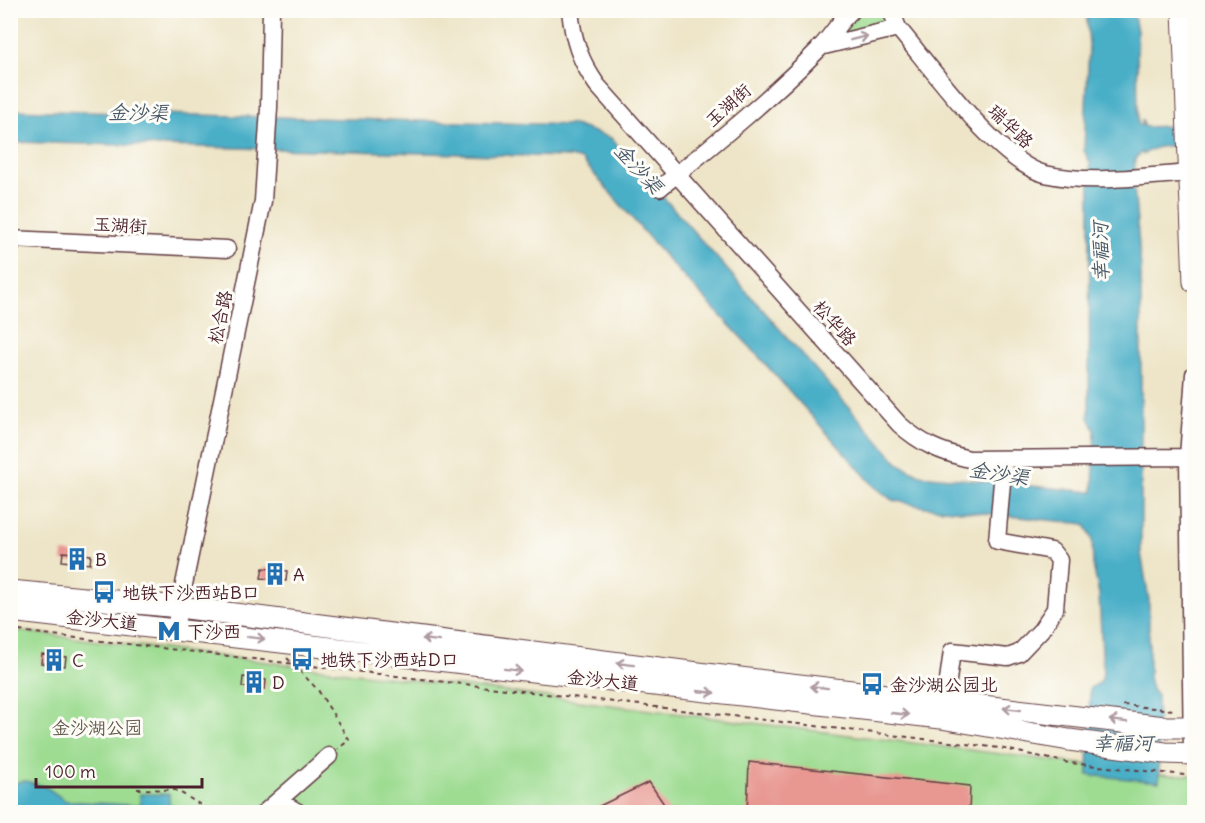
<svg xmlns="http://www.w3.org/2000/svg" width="1205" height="823" font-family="Delius,'LXGW WenKai TC',sans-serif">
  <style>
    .green { fill: #9edc92; stroke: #747e5e; stroke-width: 1.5 }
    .water { fill: #48afc7; stroke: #496779; stroke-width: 1.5 }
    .building { fill: #e89791 }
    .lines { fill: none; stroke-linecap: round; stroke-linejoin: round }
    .minor-casing { stroke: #633d43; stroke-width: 19 }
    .major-casing { stroke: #633d43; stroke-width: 23 }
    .path { stroke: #633d43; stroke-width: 2; stroke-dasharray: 4.5 4.5; stroke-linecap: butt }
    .minor { stroke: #fff; stroke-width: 16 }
    .major { stroke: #fff; stroke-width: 21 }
    .oneway { stroke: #ae9aa0 }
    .labels { text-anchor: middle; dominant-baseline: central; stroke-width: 6; stroke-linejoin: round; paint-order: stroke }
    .street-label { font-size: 18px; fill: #4a1f2b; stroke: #fdfcf7 }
    .poi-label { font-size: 18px; fill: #4a1f2b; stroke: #fdfcf7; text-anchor: start }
    .park-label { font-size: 18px; fill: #63584a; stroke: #fdfcf7 }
    .water-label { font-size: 20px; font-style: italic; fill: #495969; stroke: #fdfcf7 }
  </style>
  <rect width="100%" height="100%" fill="#fdfcf7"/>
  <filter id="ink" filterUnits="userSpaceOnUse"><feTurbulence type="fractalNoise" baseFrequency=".0167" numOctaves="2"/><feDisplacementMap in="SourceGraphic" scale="12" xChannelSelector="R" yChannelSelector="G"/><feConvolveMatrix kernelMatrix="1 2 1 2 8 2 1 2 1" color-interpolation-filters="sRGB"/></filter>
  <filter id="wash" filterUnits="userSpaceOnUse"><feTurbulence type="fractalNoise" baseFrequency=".008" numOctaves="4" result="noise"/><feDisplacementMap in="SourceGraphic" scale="24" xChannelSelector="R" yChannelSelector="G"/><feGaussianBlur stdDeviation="1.35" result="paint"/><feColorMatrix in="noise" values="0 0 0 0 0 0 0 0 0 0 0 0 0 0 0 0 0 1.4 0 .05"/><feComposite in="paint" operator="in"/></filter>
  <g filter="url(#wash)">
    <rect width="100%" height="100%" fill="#eee5c8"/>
    <!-- green -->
    <path class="green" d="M 886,10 L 887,22 L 845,33 L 841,26 L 860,11 Z
      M 11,630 L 1169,775 L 1194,775 L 1194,812 L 11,812 Z"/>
    <!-- water -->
    <path class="water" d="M 1086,11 L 1133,11 L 1137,31 L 1138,124 L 1142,126 L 1142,120 L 1145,127 L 1194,125 L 1194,145 C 1176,146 1158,143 1143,155 L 1142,152 L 1135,159 L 1134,187 L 1141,269 L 1141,553 L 1149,600 L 1149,677 L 1152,690 L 1157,695 L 1159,782 L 1088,775 L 1090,688 L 1101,682 L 1103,673 L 1099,594 L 1093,565 L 1092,540 L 1085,524 L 925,507 L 892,500 L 874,486 L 751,348 L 669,261 L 582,160 L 569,157 L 11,142 L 11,110 L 574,125 L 611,138 L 899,464 L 920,475 L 1093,492 L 1095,430 L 1089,417 L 1090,163 L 1084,150 L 1089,44 Z
      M 26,781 L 46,787 L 66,801 L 140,806 L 140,794 L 169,794 L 170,811 L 199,812 L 11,812 L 11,787 L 17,782 Z"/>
    <g id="blocks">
      <!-- building -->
      <path class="building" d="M 63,552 L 91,555 L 90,564 L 62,561 Z
        M 263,568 L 287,571 L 286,581 L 261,578 Z
        M 42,654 L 66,657 L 65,666 L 41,663 Z
        M 243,677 L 266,680 L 265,689 L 242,687 Z
        M 749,762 L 970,786 L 969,813 L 747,813 Z
        M 649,782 L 670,813 L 585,813 Z"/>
    </g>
  </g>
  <g filter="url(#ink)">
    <use href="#blocks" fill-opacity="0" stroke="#633d43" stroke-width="1.5"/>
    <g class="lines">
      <!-- minor casing -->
      <g class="minor-casing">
        <path id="minor" d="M 570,10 C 573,40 580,61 597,85 L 899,424 C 921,444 941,452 969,459 L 1188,457
          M 891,10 L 898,28 C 931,67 999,163 1045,174 C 1091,185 1144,176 1191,173
          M 820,47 L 898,28
          M 660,188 C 714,144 770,99 819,49 C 831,36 839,22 852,10
          M 10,239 L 227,249
          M 175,628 L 263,201 L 269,108 L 271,10
          M 945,702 L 952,651 L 1008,657 L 1019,653 L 1041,630 L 1055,609 L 1059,560 L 1052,551 L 997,541 L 1004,459
          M 1192,754 L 1188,457 L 1194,374
          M 279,801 L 298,812
          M 265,812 L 329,756"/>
      </g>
      <!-- major casing -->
      <g class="major-casing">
        <path id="major" d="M 1183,10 L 1194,282
          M 10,591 L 179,607 L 714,675 L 1165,727 L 1194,727
          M 10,611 L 941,718 L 1069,740 L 1165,753 L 1194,754"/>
      </g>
      <!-- path -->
      <path class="path" d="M 10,630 L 1000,748 L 1069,763 L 1194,776
        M 287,658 L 318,690 L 349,740 L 338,749
        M 1123,705 L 1174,710
        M 137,789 L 176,790 L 209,810 L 241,808 L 251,812"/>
      <!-- minor -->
      <use href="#minor" class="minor"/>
      <!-- major -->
      <use href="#major" class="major"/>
    </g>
    <!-- one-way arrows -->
    <defs><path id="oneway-shaft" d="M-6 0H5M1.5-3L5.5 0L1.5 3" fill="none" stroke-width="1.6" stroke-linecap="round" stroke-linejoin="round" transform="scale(1.5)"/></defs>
    <g class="oneway">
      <use href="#oneway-shaft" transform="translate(859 38) rotate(-14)"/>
      <use href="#oneway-shaft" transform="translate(256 638) rotate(7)"/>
      <use href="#oneway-shaft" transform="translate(431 640) rotate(-173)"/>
      <use href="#oneway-shaft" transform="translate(625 664) rotate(-173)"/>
      <use href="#oneway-shaft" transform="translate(513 670) rotate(7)"/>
      <use href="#oneway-shaft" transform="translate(819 687) rotate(-173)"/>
      <use href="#oneway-shaft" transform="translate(706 692) rotate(6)"/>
      <use href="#oneway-shaft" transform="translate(1012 709) rotate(-174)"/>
      <use href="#oneway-shaft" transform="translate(900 714) rotate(6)"/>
      <use href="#oneway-shaft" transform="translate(1118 721) rotate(-173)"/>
    </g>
  </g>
  <!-- icons -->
  <defs>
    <g id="building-bare" transform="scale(1.8)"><path d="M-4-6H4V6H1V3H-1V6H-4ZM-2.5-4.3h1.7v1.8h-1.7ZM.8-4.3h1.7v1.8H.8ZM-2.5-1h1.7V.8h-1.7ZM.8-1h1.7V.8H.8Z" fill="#1f6fb2" stroke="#fdfcf7" stroke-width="2.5" paint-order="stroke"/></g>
    <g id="bus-bare" transform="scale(1.8)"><path d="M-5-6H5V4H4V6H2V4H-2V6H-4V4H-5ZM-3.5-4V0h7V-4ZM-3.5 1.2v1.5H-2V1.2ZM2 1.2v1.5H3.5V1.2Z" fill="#1f6fb2" stroke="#fdfcf7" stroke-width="2.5" paint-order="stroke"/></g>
    <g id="metro-bare" transform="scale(1.8)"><path d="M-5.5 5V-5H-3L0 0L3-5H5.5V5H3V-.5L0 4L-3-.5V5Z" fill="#1f6fb2" stroke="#fdfcf7" stroke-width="2.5" paint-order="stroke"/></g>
  </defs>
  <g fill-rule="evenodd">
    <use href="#building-bare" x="77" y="559"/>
    <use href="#building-bare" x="275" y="574"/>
    <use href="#bus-bare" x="104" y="592"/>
    <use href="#metro-bare" x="169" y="631"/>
    <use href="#bus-bare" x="302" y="659"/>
    <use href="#building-bare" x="54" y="660"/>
    <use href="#building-bare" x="254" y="682"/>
    <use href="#bus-bare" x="872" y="684"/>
  </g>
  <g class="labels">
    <!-- street labels -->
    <g class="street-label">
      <text transform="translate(728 105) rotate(-42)">玉湖街</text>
      <text transform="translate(1011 126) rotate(44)">瑞华路</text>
      <text transform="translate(120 225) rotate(3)">玉湖街</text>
      <text transform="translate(220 317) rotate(-78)">松合路</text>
      <text transform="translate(835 323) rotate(48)">松华路</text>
      <text transform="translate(102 620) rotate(6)">金沙大道</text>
      <text transform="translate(603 680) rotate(6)">金沙大道</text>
    </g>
    <!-- poi labels -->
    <g class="poi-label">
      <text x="95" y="559">B</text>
      <text x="293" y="574">A</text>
      <text x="122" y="592">地铁下沙西站B口</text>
      <text x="187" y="631">下沙西</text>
      <text x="320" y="659">地铁下沙西站D口</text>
      <text x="72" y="660">C</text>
      <text x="272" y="682">D</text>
      <text x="890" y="684">金沙湖公园北</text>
    </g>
    <!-- park labels -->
    <g class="park-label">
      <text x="97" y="727">金沙湖公园</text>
    </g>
    <!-- water labels -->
    <g class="water-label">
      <text transform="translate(138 112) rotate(1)">金沙渠</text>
      <text transform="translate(639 168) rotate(48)">金沙渠</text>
      <text transform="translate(1100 252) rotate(-91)">幸福河</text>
      <text transform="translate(999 473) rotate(9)">金沙渠</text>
      <text x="1123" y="742">幸福河</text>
    </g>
  </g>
  <!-- margin -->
  <rect width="1205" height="823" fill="none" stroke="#fdfcf7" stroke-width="36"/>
  <!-- scale -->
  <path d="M36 778v9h166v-9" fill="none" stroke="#4a1f2b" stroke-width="3"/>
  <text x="45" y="778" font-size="18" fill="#4a1f2b" stroke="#fdfcf7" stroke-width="4.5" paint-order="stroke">100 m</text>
</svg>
